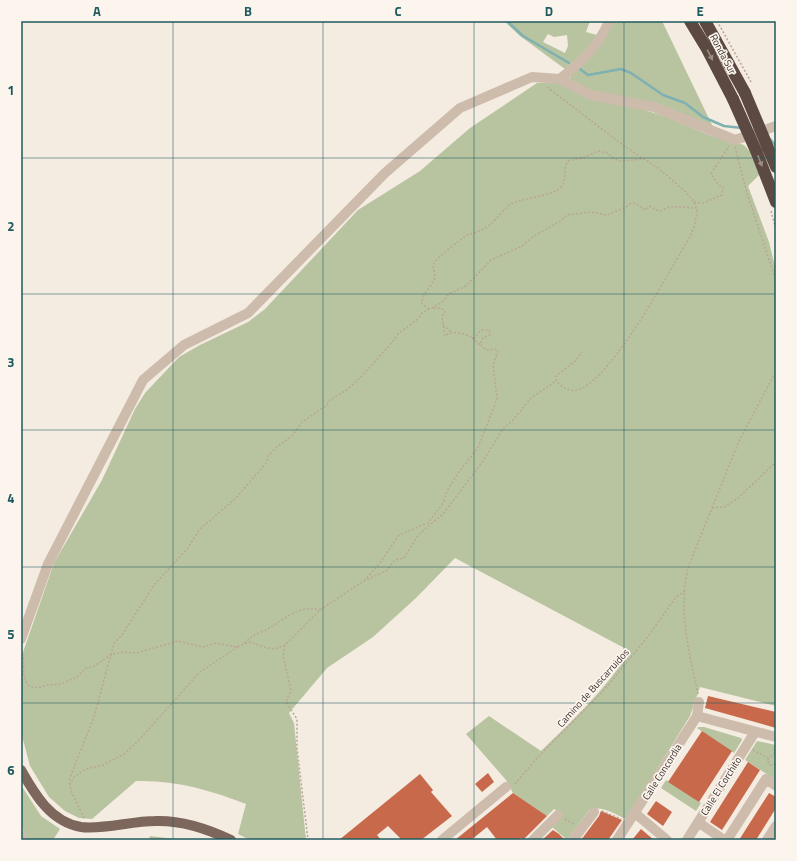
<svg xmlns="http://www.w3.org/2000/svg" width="797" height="861" font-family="'Titillium Web',sans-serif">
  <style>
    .green { fill: #b8c4a0; fill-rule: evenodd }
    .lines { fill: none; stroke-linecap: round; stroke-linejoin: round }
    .stream { stroke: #7fb0b2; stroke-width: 2.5 }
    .building { fill: #c8694b }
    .path { stroke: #b9a596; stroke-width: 1.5; stroke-dasharray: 2 2; stroke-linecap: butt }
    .minor { stroke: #cdbbac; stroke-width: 10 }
    .major { stroke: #7d675c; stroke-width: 10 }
    .highway { stroke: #5c4a42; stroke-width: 12 }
    .path-bridge { stroke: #b9a596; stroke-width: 1.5; stroke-dasharray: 2 2; stroke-linecap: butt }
    .highway-bridge { stroke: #5c4a42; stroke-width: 12 }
    .oneway { fill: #9c8e87 }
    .grid { fill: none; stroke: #1f5a5e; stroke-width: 1; stroke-opacity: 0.55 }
    .labels { text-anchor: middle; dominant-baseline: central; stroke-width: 3.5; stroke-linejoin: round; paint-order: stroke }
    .street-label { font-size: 10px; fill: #3b302b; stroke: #fbf5ee }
    .neatline { fill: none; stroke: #1f5a5e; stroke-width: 1.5 }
    .grid-label { font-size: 13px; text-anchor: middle; font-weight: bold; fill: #1f5a5e }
  </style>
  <rect width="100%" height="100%" fill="#f4ebe1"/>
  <!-- green -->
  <path class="green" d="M 504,21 L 590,21 L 586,32 L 597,35 L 587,49 L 565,69 L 520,36 ZM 548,34 L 554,37 L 567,35 L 568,46 L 565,53 L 543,42 Z
    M 611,21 L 662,21 L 713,127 L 590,91 L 571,82 L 570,78 L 573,72 Z
    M 537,83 L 557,83 L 664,116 L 709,135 L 744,145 L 753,155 L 761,173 L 748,186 L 769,242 L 776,270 L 776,706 L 700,687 L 690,716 L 626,819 C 615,814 601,805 589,810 L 567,840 L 552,827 L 562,814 L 554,809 L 547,816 L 513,793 L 506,780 L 466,734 L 489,716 L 541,751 C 573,720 606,689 630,651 L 455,558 L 416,598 L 373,637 L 327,668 L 289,713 L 294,723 L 306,840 L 250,840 L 238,834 L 246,804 C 210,790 176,780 136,781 L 92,819 L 79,818 L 65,811 L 49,797 L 30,766 L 21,732 L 21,658 L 54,563 L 102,480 L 135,409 L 145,393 L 179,357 L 200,345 L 248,322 L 265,309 L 358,210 L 420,171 L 470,128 Z
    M 699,727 L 704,727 L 741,738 L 742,740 L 734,753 L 697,728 Z
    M 757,741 L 776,745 L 776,780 L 745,760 Z
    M 666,780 L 701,803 L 696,811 L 661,788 Z
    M 21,785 L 41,816 L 60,829 L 53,840 L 28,840 C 17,826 21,802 21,785 Z
    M 150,836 L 183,840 L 149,840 Z"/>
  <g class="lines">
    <!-- stream -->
    <path class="stream" d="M 507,21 L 523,36 L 569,63
      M 580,69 L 588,75 L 621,69 L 631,73 L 663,95 L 685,103 L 703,117 L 724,126 L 742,128
      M 770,139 L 776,146"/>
  </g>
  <!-- building -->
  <path class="building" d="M 708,696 L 776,712 L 776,728 L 705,708 Z
    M 702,731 L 732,751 L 699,802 L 668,782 Z
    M 748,762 L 760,770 L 722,830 L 710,822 Z
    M 488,773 L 494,782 L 482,792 L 475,784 Z
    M 420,774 L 433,790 L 431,792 L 452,816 L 421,840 L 402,840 L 388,826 L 377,835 L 381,840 L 339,840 Z
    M 513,793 L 547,816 L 523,840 L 521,838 L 518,840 L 497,840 L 487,827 L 471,840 L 455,840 Z
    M 769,793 L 776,797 L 776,808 L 756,840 L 739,840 Z
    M 656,801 L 672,812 L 663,826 L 647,814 Z
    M 601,811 L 622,820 L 608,840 L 581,840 L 599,816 Z
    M 641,829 L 654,840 L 632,840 Z
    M 553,830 L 559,834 L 565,840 L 542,840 Z"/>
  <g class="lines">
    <!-- path -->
    <path class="path" d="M 717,21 L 751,82
      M 547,87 L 624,146 L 658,168 L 686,192 L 694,202 L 697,211 L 695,224 L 691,235 C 671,268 613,377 580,389 C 571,393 563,388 556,381 L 556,376 L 575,361 L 582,352
      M 735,147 L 747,193 L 776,281
      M 694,202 L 703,203 L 722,195 L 723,187 L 718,184 L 711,174 L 729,146
      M 429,309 L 422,304 L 422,301 C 423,294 430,287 434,280 C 437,274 431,269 434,263 C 435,259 465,236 469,234 C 476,233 485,229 491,224 C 498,218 506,205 515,202 C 526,198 555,195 561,187 C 567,180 563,168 568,161 L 585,157 L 598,151 L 607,153 L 614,159 L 621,161 L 644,159
      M 443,325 L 451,332
      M 472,338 L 481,346
      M 712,508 L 724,507 L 737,499 L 776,462
      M 364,581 L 380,563 L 399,535 L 428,523 L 443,503 L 447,491 L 458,473 L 478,448 L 497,399 L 493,365 L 498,351 L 496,349 L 486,350 L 480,344 L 483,338 L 490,335 L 489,330 L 481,330 L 474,338 C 464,334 454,329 445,336 L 442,317 L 445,312 L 441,308 L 433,308
      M 244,643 C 248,640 252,636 257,634 C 260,632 265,631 268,629 C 284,619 300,604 320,610
      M 285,645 L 283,656 L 291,690 L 286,702 L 297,719 L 297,748 L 308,840
      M 21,650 C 27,661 19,675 29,686 L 38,688 L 46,685 L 61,684 L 77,677 L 86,668 L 93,667 L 112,654 L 124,652 L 136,653 L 178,641 L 203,647 L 216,643 L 236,647 L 250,642 L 267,648 L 275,649 L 285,645 L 320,610 L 364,581 L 386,571 L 395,560 L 404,558 L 418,535 L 443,514 L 483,461 L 503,429 L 513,420 L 531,398 L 556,381
      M 698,694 C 689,652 677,607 689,565 L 739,441 L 776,371
      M 753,750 L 768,758
      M 774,755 L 775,745
      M 776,757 L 771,756 L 767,760 L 770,765 L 776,764
      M 21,758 L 23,762
      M 70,784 L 69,780 L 94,717 L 114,643 L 122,635 L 154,585 L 187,549 L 200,529 L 235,499 L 267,462 L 268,456 L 278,446 L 292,436 L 302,422 L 327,405 L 330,400 L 348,389 L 360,378 L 389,346 L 399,333 L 418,319 L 422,313 L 441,303 L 449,294 L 466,286 L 491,260 L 522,246 L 534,236 L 559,222 L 567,215 L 591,212 L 607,215 L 626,207 L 631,203 L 635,203 L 645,210 L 650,206 C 664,216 662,207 671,207 C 678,206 687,208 696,208
      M 515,784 L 537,758 L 605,689 L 649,635 L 676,597 L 685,591
      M 602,811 L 621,819
      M 84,818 L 71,791 L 70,784 L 74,777 L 86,769 L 103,765 L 124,754 L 138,741 L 200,672 L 239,646
      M 565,819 L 574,824"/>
    <!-- minor -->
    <path class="minor" d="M 560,79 C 580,63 599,46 609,21
      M 21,639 L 48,564 L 143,380 L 184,345 L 248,313 L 385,173 L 460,108 L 532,77 L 560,79 L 591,95 L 654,107 L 735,140 L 776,126
      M 697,716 L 776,737
      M 636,814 L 667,840
      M 698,822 L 724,840
      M 21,836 L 23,840
      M 442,840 L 506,787
      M 533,840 L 558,815
      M 573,840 L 594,812
      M 617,840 L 697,716 L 699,702
      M 687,840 L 755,732
      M 727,840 L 766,779 L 776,786
      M 767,840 L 776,826"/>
    <!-- major -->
    <path class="major" d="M 21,770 C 35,795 51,822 81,827 C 102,830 132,821 155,821 C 181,820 208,829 231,840"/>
    <!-- highway -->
    <path class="highway" d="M 690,21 L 707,49 L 733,99
      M 705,21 L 745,93"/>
    <!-- path-bridge -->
    <path class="path-bridge" d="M 771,211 L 776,230"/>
    <!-- highway-bridge -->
    <path class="highway-bridge" d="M 745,93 L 776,167
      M 733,99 L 757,153 L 776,202"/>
  </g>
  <!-- one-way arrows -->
  <defs><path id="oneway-solid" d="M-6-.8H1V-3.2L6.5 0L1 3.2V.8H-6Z"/></defs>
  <g class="oneway">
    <use href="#oneway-solid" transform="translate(710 55) rotate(63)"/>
    <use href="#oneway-solid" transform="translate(760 161) rotate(69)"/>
  </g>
  <!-- grid -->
  <path class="grid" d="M 173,21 L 173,840M 323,21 L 323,840M 474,21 L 474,840M 624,21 L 624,840M 21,158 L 776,158M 21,294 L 776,294M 21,430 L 776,430M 21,567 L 776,567M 21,703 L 776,703"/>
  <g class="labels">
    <!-- street labels -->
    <g class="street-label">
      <text transform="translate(723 54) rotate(62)">Ronda Sur</text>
      <text transform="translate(593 688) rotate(-48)">Camino de Buscarruidos</text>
      <text transform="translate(662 772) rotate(-58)">Calle Concordia</text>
      <text transform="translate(721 786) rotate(-58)">Calle El Corchito</text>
    </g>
  </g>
  <!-- border -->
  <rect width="797" height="861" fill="none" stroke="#fbf5ee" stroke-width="44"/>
  <rect x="22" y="22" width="753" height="817" class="neatline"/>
  <g class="grid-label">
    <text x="97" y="16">A</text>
    <text x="248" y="16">B</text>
    <text x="398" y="16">C</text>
    <text x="549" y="16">D</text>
    <text x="700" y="16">E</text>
    <text x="11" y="95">1</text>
    <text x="11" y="231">2</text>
    <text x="11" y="367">3</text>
    <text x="11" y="503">4</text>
    <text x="11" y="639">5</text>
    <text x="11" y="775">6</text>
  </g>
</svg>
